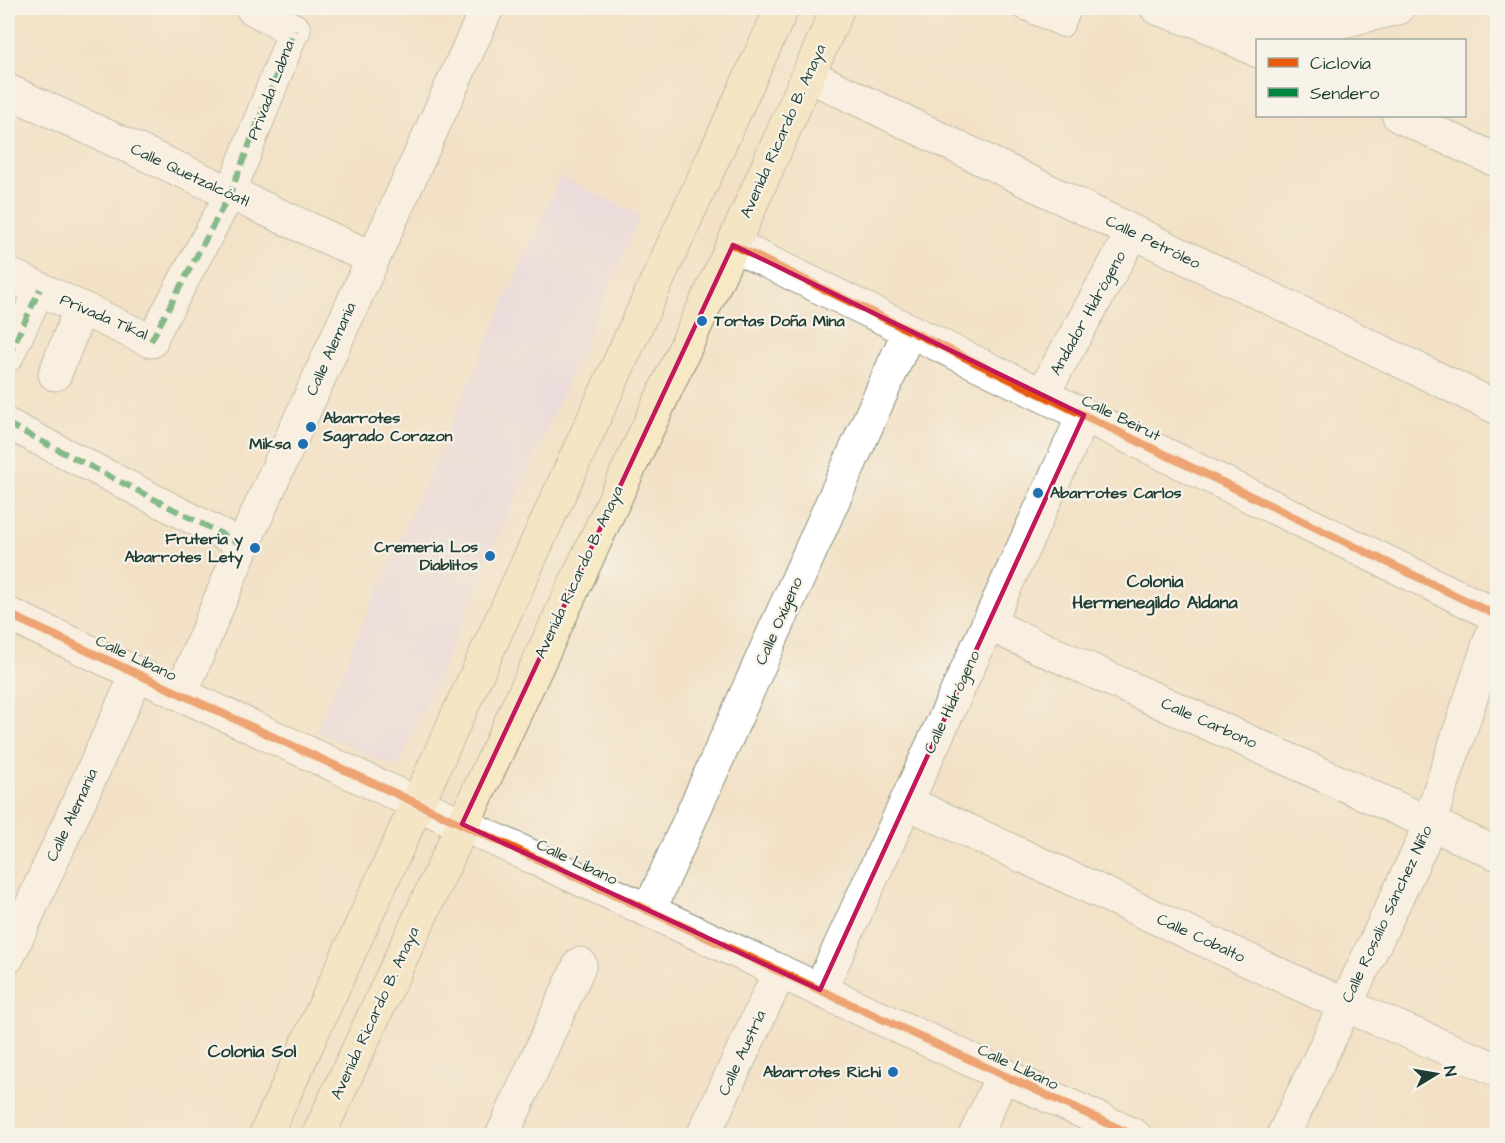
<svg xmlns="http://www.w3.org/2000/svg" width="1505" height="1143" font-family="'Architects Daughter',sans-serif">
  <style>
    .built { fill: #e1d4f3 }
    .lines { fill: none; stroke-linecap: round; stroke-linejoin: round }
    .service-casing { stroke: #888f7d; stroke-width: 22 }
    .pedestrian-casing { stroke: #888f7d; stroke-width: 32 }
    .minor-casing { stroke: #888f7d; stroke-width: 35 }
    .tertiary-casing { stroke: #888f7d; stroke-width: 35 }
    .secondary-casing { stroke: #888f7d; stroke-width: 35 }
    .service { stroke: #fff; stroke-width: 20 }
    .pedestrian { stroke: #fff; stroke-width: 30 }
    .minor { stroke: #fff; stroke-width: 33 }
    .tertiary { stroke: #fff; stroke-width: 33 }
    .secondary { stroke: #f7e9c3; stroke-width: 33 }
    .quiet { stroke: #00873e; stroke-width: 6; stroke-dasharray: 12 6; stroke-linecap: butt }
    .cycleway-casing { stroke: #f7f3e8; stroke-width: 11 }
    .cycleway { stroke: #e8590c; stroke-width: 8 }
    .marked { fill: none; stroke: #c2185b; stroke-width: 4.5; stroke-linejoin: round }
    .poi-dot { fill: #1f6fb2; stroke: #f7f3e8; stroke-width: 2 }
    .labels { text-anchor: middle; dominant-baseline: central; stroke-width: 4.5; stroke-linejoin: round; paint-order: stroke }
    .street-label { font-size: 16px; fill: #1f3d34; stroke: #f7f3e8 }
    .poi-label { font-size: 16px; font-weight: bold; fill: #1f3d34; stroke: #f7f3e8; text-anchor: end }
    .neighbourhood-label { font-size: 18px; font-weight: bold; fill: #1f3d34; stroke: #f7f3e8 }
  </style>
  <rect width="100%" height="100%" fill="#f7f3e8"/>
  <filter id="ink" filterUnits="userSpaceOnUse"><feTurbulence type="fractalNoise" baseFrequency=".0167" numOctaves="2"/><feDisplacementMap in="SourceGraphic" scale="12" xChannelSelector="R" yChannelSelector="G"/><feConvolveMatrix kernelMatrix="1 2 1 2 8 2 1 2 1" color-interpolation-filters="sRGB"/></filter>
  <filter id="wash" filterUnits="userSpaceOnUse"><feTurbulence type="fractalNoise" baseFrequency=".008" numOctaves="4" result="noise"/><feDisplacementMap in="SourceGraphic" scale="24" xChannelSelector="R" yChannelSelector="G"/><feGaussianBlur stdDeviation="1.35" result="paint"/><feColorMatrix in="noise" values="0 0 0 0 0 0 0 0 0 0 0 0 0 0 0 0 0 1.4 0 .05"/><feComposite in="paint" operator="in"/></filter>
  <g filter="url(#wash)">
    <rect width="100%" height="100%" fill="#f2e1c6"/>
    <!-- built -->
    <path class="built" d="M 560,176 L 641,215 L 398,768 L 316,731 Z"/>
  </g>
  <g filter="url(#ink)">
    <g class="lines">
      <!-- service casing -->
      <g class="service-casing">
        <path id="service" d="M 1021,8 L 1063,27 L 1072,8"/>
      </g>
      <!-- pedestrian casing -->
      <g class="pedestrian-casing">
        <path id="pedestrian" d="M 151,341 L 230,194 L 294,30
          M 8,357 L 40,289
          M 8,424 L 243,545"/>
      </g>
      <!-- minor casing -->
      <g class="minor-casing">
        <path id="minor" d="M 252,8 L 294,30
          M 1187,16 L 1258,51
          M 808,75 L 1498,408
          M 8,91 L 372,258
          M 1399,116 L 1498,161
          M 733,245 L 1498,616
          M 8,274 L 151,341
          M 55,374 L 81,308
          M 1042,395 L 1133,232
          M 8,614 L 1135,1136
          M 988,624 L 1498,854
          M 181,694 L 243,545 L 487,8
          M 906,802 L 1345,1005 L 1498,1070
          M 649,911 L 909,331
          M 8,957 L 137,674
          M 820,990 L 1084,415
          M 502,1136 L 580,964
          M 703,1136 L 780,971
          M 975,1136 L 1003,1074
          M 1283,1136 L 1422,844 L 1498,617"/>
      </g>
      <!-- tertiary casing -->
      <g class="tertiary-casing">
        <path id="tertiary" d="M 1157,8 L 1188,19 L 1330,24 L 1398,8"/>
      </g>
      <!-- secondary casing -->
      <g class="secondary-casing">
        <path id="secondary" d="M 265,1136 L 782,8
          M 318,1136 L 733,245 L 838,8"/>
      </g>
      <!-- service -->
      <use href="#service" class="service"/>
      <!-- pedestrian -->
      <use href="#pedestrian" class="pedestrian"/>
      <!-- minor -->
      <use href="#minor" class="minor"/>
      <!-- tertiary -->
      <use href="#tertiary" class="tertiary"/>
      <!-- secondary -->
      <use href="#secondary" class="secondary"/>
      <!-- quiet -->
      <path class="quiet" d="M 151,341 L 230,194 L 294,30
        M 8,357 L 40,289
        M 8,424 L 243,545"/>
      <!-- cycleway casing -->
      <g class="cycleway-casing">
        <path id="cycleway" d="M 733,245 L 1498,616
          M 8,614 L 1135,1136"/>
      </g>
      <!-- cycleway -->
      <use href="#cycleway" class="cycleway"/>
    </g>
  </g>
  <!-- marked area -->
  <path d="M0 0H1505V1143H0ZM 733,245 L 1084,415 L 820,990 L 462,824 Z" fill="#f2e1c6" fill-opacity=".55" fill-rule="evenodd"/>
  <path class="marked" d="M 733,245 L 1084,415 L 820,990 L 462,824 Z"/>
  <!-- markers -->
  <g class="poi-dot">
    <circle cx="702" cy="321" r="6"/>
    <circle cx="311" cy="427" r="6"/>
    <circle cx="303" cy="444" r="6"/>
    <circle cx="1038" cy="493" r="6"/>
    <circle cx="255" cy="548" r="6"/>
    <circle cx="490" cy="556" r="6"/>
    <circle cx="893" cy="1072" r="6"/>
  </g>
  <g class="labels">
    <!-- street labels -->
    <g class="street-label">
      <text transform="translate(271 90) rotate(-69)">Privada Labna</text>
      <text transform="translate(783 131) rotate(-66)">Avenida Ricardo B. Anaya</text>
      <text transform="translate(190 175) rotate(25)">Calle Quetzalcóatl</text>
      <text transform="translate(1153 242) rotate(26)">Calle Petróleo</text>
      <text transform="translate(1088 313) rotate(-61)">Andador Hidrógeno</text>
      <text transform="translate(104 317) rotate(23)">Privada Tikal</text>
      <text transform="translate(331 349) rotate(-66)">Calle Alemania</text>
      <text transform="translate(1121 418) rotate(26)">Calle Beirut</text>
      <text transform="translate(579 572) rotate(-65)">Avenida Ricardo B. Anaya</text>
      <text transform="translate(779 621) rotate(-66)">Calle Oxígeno</text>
      <text transform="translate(136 658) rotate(25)">Calle Libano</text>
      <text transform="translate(952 702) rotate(-65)">Calle Hidrógeno</text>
      <text transform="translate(1209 723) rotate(24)">Calle Carbono</text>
      <text transform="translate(72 815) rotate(-65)">Calle Alemania</text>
      <text transform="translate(577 862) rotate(25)">Calle Libano</text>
      <text transform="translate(1387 914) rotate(-65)">Calle Rosalío Sánchez Niño</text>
      <text transform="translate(1201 938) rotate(25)">Calle Cobalto</text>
      <text transform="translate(375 1013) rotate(-65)">Avenida Ricardo B. Anaya</text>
      <text transform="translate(742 1053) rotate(-65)">Calle Austria</text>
      <text transform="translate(1018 1067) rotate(25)">Calle Libano</text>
    </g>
    <!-- poi labels -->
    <g class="poi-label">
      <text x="714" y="321" text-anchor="start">Tortas Doña Mina</text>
      <text x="323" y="418" text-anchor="start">Abarrotes<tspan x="323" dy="18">Sagrado Corazon</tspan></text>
      <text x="291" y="444">Miksa</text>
      <text x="1050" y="493" text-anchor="start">Abarrotes Carlos</text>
      <text x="243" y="539">Fruteria y<tspan x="243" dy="18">Abarrotes Lety</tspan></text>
      <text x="478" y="547">Cremeria Los<tspan x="478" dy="18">Diablitos</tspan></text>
      <text x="881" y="1072">Abarrotes Richi</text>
    </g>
    <!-- neighbourhood labels -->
    <g class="neighbourhood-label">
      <text x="1155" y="581">Colonia<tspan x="1155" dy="21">Hermenegildo Aldana</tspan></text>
      <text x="252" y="1051">Colonia Sol</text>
    </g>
  </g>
  <!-- margin -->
  <rect width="1505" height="1143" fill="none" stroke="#f7f3e8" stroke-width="30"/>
  <!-- legend -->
  <rect x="1256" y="39" width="210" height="78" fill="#f7f3e8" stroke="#a1aaa0" stroke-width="1.5"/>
  <rect x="1268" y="58" width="30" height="9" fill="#e8590c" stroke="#a1aaa0" stroke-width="1.5"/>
  <text x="1310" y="69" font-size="18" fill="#1f3d34">Ciclovía</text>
  <rect x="1268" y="88" width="30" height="9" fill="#00873e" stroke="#a1aaa0" stroke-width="1.5"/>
  <text x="1310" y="99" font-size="18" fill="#1f3d34">Sendero</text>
  <!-- north arrow -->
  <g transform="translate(1436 1074) rotate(79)" stroke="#f7f3e8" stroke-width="4.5" paint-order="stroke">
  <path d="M0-4.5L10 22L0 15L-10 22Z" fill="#1f3d34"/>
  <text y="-9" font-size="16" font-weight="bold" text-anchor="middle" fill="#1f3d34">N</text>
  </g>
</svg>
